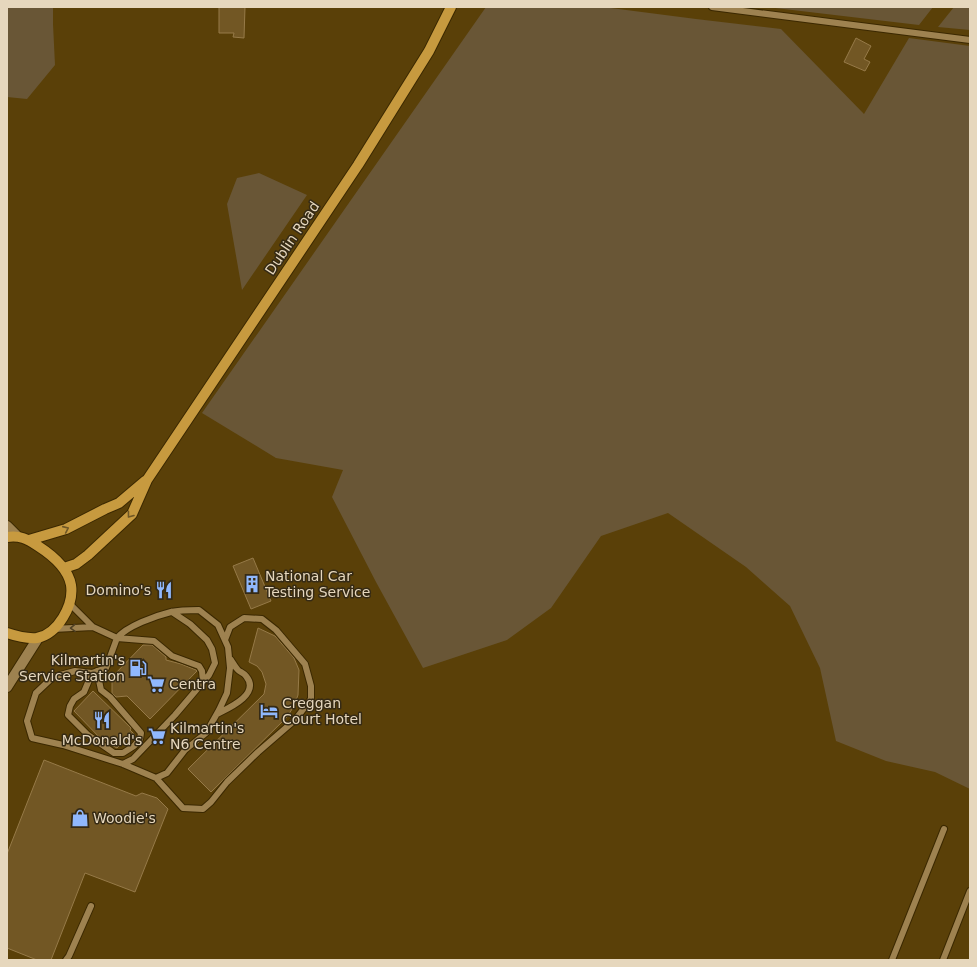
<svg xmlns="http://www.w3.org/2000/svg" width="977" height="967" font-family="'DejaVu Sans',sans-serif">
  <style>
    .green { fill: #695636 }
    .building { fill: #725724; stroke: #967a48 }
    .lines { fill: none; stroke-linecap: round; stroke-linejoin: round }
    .service-casing { stroke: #3b2800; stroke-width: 8 }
    .minor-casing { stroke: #3b2800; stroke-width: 12 }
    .secondary-casing { stroke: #3b2800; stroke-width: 12 }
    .primary-casing { stroke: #3b2800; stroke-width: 12 }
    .service { stroke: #9e8250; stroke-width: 6 }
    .minor { stroke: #9e8250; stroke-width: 10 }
    .secondary { stroke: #9e8250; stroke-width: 10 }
    .primary { stroke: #c79a3f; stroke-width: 10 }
    .oneway { stroke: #6f5726 }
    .oneway2 { stroke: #4f4024 }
    .labels { text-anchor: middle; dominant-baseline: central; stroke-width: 3; stroke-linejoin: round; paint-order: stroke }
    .street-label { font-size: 14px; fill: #e6d7bd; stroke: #352a15 }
    .poi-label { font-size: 14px; fill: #e6d7bd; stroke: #352a15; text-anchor: start }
  </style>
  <rect width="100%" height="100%" fill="#5a4008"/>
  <!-- green -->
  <path class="green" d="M 7,7 L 53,7 L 53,24 L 55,65 L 27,99 L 7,97 Z
    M 486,7 L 603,7 L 696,19 L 781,29 L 864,114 L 909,38 L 970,46 L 970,789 L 935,772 L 886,761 L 836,741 L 820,668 L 790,606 L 746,567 L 668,513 L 601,536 L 551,608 L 507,640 L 423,668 L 376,582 L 332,497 L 343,470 L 276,458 L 202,413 Z
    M 767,7 L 933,7 L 919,25 Z
    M 954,7 L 970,7 L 970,30 L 938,27 Z
    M 259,173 L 307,195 L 242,290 L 227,204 L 237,178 Z"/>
  <!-- building -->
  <path class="building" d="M 219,7 L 245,7 L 244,38 L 233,37 L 234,33 L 219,33 Z
    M 856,38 L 871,46 L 864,59 L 870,62 L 865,71 L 844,62 Z
    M 253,558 L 271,601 L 251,609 L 233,566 Z
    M 258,628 L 275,636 L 294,658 L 299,670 L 298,695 L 294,706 L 287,717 L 211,792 L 188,769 L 264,694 L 266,684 L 262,672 L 257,666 L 249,662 Z
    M 143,645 L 152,645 L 166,657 L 166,660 L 181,664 L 196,670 L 197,671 L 150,719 L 127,696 L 116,697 L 112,693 L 112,677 Z
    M 93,691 L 131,728 L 130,730 L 135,735 L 129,742 L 126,739 L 117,748 L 102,740 L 74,711 Z
    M 44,760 L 136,796 L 142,793 L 157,798 L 168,809 L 135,892 L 85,873 L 51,960 L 37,960 L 7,948 L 7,854 Z"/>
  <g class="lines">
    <!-- service casing -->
    <g class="service-casing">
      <path id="service" d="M 712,7 L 970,40
        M 70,604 L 93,627 L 117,638 C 127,626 155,616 171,612 C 180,610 190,610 199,610 L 218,625 L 228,647 L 230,668 L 227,693 L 219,710 L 206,733 L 185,750 L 167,773 L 156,778
        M 53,629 L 93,627
        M 92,673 L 84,692 L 74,699 L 70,706 L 68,715 L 88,735 L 114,753 L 123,753 L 134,746 L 140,739 L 141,733 L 110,697 L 101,690 L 97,671
        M 203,682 L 202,671 L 199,666 L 172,656 L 154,641 L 117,638 L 106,668 L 92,673 L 75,671 L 53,677 L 36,693 L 27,721 L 32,738 L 63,745 L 123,764 L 156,778 L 183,808 L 203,809 L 211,802 L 227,782 L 258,752 L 295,720 L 311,699 L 311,686 L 305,664 L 276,630 L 262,619 L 244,618 L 230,627 L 225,640
        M 217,714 C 229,708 261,694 246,676 C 244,673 240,672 238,670 C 235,667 233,663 231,660
        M 123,764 L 133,759 L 175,715 L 209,675 L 215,663 L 212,649 L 207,640 L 190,624 L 172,612
        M 66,960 L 69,956 L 91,906
        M 892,960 L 944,829
        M 943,960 L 970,891"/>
    </g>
    <!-- minor casing -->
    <g class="minor-casing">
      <path id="minor" d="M 7,526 L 16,535"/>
    </g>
    <!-- secondary casing -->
    <g class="secondary-casing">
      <path id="secondary" d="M 7,687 L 38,638"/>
    </g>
    <!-- primary casing -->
    <g class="primary-casing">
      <path id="primary" d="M 7,537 C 20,535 27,539 38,546 C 52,555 68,568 71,585 C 74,605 58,634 37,638 C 27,639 16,636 7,633
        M 29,540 L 66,529 L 105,509 L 119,503 L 145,481
        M 64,568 L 76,564 L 88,555 L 132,514 L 147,480 L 358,165 L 429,51 L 451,7"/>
    </g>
    <!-- service -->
    <use href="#service" class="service"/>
    <!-- minor -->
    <use href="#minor" class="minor"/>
    <!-- secondary -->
    <use href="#secondary" class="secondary"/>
    <!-- primary -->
    <use href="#primary" class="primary"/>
  </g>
  <!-- one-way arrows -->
  <defs><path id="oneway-chevron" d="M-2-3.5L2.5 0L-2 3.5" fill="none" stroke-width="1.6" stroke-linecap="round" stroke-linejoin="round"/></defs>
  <g class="oneway">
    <use href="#oneway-chevron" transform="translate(130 515) rotate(127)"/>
    <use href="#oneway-chevron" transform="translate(66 529) rotate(-24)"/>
  </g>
  <use class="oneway2" href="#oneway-chevron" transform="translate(73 628) rotate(178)"/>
  <!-- icons -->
  <defs>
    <g id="building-bare" transform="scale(1.38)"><path d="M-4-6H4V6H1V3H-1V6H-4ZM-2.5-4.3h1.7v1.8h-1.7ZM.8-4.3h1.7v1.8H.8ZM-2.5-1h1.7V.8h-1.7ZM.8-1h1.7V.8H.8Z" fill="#90b8fd" stroke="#352a15" stroke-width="2.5" paint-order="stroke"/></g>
    <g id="restaurant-bare" transform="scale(1.38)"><path d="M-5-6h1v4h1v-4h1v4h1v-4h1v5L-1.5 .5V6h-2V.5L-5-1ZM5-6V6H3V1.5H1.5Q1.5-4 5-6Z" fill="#90b8fd" stroke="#352a15" stroke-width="2.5" paint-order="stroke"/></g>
    <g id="fuel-bare" transform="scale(1.38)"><path d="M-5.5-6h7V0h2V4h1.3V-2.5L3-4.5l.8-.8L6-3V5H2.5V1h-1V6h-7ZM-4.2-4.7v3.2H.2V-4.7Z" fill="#90b8fd" stroke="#352a15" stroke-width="2.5" paint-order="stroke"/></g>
    <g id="supermarket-bare" transform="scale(1.38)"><path d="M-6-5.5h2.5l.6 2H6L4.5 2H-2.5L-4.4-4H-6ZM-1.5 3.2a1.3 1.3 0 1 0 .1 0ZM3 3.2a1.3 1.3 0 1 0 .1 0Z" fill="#90b8fd" stroke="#352a15" stroke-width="2.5" paint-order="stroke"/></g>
    <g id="hotel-bare" transform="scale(1.38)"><path d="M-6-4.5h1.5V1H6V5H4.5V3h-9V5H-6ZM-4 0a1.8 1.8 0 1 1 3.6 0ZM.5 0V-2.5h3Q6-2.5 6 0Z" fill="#90b8fd" stroke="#352a15" stroke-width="2.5" paint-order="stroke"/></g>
    <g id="shop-bare" transform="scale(1.38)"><path d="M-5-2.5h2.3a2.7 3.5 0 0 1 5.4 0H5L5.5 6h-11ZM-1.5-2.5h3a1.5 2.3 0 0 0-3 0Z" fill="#90b8fd" stroke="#352a15" stroke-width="2.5" paint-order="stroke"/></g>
  </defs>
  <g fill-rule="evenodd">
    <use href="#building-bare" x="252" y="584"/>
    <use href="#restaurant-bare" x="164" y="590"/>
    <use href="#fuel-bare" x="138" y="668"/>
    <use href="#supermarket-bare" x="156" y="684"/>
    <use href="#hotel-bare" x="269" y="711"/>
    <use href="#restaurant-bare" x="102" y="720"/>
    <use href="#supermarket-bare" x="157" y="736"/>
    <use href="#shop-bare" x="80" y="818"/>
  </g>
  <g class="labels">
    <!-- street labels -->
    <g class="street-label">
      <text transform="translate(292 238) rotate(-56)">Dublin Road</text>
    </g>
    <!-- poi labels -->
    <g class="poi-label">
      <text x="265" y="576">National Car<tspan x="265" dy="16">Testing Service</tspan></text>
      <text x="151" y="590" text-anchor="end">Domino's</text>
      <text x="125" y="660" text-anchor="end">Kilmartin's<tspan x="125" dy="16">Service Station</tspan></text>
      <text x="169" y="684">Centra</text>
      <text x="282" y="703">Creggan<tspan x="282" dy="16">Court Hotel</tspan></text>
      <text x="170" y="728">Kilmartin's<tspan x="170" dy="16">N6 Centre</tspan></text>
      <text x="102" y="740" text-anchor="middle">McDonald's</text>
      <text x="93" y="818">Woodie's</text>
    </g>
  </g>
  <!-- border -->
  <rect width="977" height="967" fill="none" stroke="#e6d7bd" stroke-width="16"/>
</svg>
